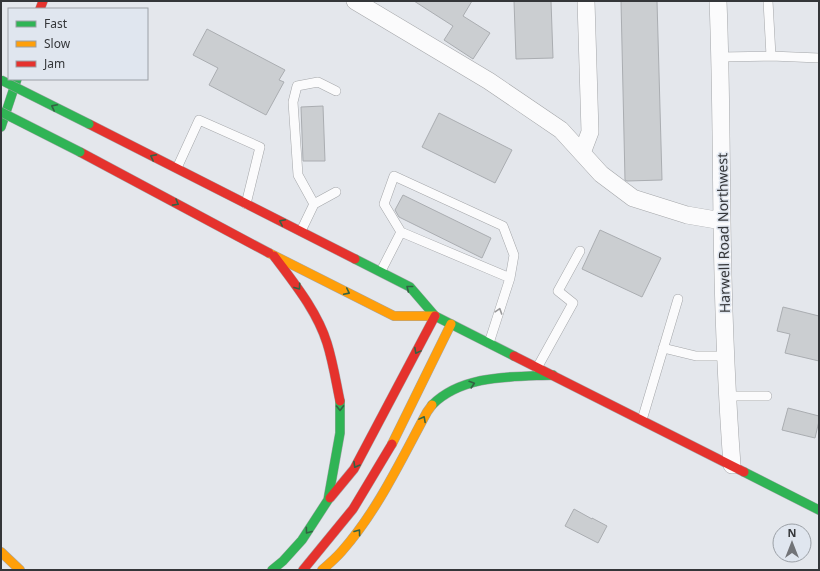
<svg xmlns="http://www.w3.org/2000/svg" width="820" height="571" font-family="'Noto Sans',sans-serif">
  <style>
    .building { fill: #cbced1; stroke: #aaadb1 }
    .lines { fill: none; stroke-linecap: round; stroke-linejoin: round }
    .lane-casing { stroke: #a4a6a9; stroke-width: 10 }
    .street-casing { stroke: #a4a6a9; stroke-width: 18 }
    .fast-casing { stroke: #a4a6a9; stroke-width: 10 }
    .slow-casing { stroke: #a4a6a9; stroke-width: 10 }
    .jam-casing { stroke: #a4a6a9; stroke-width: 10 }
    .lane { stroke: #fbfbfc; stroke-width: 9 }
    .street { stroke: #fbfbfc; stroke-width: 17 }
    .fast { stroke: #30b455; stroke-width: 9 }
    .slow { stroke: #ff9f0a; stroke-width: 9 }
    .jam { stroke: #e5322d; stroke-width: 9 }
    .fast-bridge-casing { stroke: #a4a6a9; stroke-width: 10; stroke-linecap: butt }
    .fast-bridge { stroke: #30b455; stroke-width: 9 }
    .oneway { stroke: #336243 }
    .oneway2 { stroke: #98989a }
    .labels { text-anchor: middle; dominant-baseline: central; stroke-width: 3; stroke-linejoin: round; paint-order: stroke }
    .street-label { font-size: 14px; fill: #343639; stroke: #e0e6ef }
  </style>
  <rect width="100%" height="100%" fill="#e4e7ec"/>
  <!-- building -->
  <path class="building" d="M 414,1 L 472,1 L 463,16 L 490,33 L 473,59 L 444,40 L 453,26 Z
    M 514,1 L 551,1 L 553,58 L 516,59 Z
    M 621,1 L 657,1 L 662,180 L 627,181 L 625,180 Z
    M 207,29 L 285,70 L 279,80 L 284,82 L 266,115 L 209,85 L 218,68 L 193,55 Z
    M 323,106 L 325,161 L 303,161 L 301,107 Z
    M 439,113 L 512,150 L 495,183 L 422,147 Z
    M 403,195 L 491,238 L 482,258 L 399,217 L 395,210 Z
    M 600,230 L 661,258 L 642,297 L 582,269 Z
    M 783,307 L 819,316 L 819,361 L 785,353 L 790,334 L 777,331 Z
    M 788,408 L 819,416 L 819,421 L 815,438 L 782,430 Z
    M 574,509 L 592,519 L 592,518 L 607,526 L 598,543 L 565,526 Z"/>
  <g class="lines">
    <!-- lane casing -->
    <g class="lane-casing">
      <path id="lane" d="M 768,1 L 771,56
        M 720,57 L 771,56 L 819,58
        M 177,168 L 199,120 L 260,147 L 246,204
        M 314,204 L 298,175 L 293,102 L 297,86 L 318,82 L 336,91
        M 301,231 L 314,204 L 336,192
        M 401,232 L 510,278
        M 381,271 L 401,232 L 384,204 L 394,176 L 503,226 L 514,255 L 510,278 L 489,343
        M 663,348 L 696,356 L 726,356
        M 537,368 L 573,303 L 558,291 L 580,251
        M 727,396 L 767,396
        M 642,420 L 678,299"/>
    </g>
    <!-- street casing -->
    <g class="street-casing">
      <path id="street" d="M 355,1 L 489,81 L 561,130 L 601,174 L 633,198 L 687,215 L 722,221
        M 718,1 C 721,74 721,147 722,220 C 723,302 726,384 732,465
        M 582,153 L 590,132 L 586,1"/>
    </g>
    <!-- fast casing -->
    <g class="fast-casing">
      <path id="fast" d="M 1,127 L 17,79
        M 355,259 L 410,287 L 435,316 L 514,356
        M 432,405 C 463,374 513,377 553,375
        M 744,472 L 819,510
        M 272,570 L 283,561 L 302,540 L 328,500 L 340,433 L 340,401"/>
    </g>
    <!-- slow casing -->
    <g class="slow-casing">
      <path id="slow" d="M 269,253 L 394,316 L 435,316
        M 392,444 L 451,324
        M 1,552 L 20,570
        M 322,570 C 329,564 336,558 342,551 C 378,510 401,460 427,412 L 432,405"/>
    </g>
    <!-- jam casing -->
    <g class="jam-casing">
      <path id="jam" d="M 40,9 L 43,1
        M 89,124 L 355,259
        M 80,152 L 269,253
        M 274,256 C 294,283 317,311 327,343 C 333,362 336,382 340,401
        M 514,356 L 744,472
        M 330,498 L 354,469 L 435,316
        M 303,570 L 353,509 L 392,444"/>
    </g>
    <!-- lane -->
    <use href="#lane" class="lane"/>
    <!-- street -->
    <use href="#street" class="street"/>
    <!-- fast -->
    <use href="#fast" class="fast"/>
    <!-- slow -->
    <use href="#slow" class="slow"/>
    <!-- jam -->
    <use href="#jam" class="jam"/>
    <!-- fast-bridge casing -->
    <g class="fast-bridge-casing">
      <path id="fast-bridge" d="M 1,80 L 89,124
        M 1,112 L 80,152"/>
    </g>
    <!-- fast-bridge -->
    <use href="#fast-bridge" class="fast-bridge"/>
  </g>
  <!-- one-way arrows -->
  <defs><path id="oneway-chevron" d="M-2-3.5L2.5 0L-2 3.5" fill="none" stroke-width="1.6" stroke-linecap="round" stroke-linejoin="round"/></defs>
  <g class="oneway">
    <use href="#oneway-chevron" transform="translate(54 107) rotate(-153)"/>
    <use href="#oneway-chevron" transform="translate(153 157) rotate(-153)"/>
    <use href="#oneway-chevron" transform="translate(176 203) rotate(29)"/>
    <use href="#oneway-chevron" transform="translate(282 222) rotate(-154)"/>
    <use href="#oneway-chevron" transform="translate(298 287) rotate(54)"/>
    <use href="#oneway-chevron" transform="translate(409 288) rotate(-142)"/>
    <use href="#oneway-chevron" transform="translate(347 292) rotate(26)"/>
    <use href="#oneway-chevron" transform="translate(417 351) rotate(118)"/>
    <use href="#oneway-chevron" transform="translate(472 384) rotate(-17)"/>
    <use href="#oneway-chevron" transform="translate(340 408) rotate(89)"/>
    <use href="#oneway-chevron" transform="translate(423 419) rotate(-62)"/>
    <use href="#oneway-chevron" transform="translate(356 465) rotate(120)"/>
    <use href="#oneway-chevron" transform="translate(308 531) rotate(126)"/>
    <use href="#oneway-chevron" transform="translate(358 532) rotate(-53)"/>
  </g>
  <use class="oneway2" href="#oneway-chevron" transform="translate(499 311) rotate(-72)"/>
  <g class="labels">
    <!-- street labels -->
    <g class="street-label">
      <text transform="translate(723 233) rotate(-91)">Harwell Road Northwest</text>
    </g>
  </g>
  <!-- border -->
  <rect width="820" height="571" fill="none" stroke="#343639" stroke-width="4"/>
  <!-- legend -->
  <rect x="8" y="8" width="140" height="72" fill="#e0e6ef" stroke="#9ba0a6"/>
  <rect x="16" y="21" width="20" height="6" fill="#30b455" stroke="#9ba0a6"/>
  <text x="44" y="28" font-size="12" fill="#343639">Fast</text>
  <rect x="16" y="41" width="20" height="6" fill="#ff9f0a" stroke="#9ba0a6"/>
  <text x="44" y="48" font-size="12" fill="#343639">Slow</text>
  <rect x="16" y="61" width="20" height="6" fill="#e5322d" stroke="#9ba0a6"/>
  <text x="44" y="68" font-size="12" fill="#343639">Jam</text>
  <!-- north arrow -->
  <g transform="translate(792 543)"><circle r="19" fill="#e0e6ef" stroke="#9ba0a6"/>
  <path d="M0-3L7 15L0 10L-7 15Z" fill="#727478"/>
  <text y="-6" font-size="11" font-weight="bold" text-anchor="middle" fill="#343639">N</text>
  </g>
</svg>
